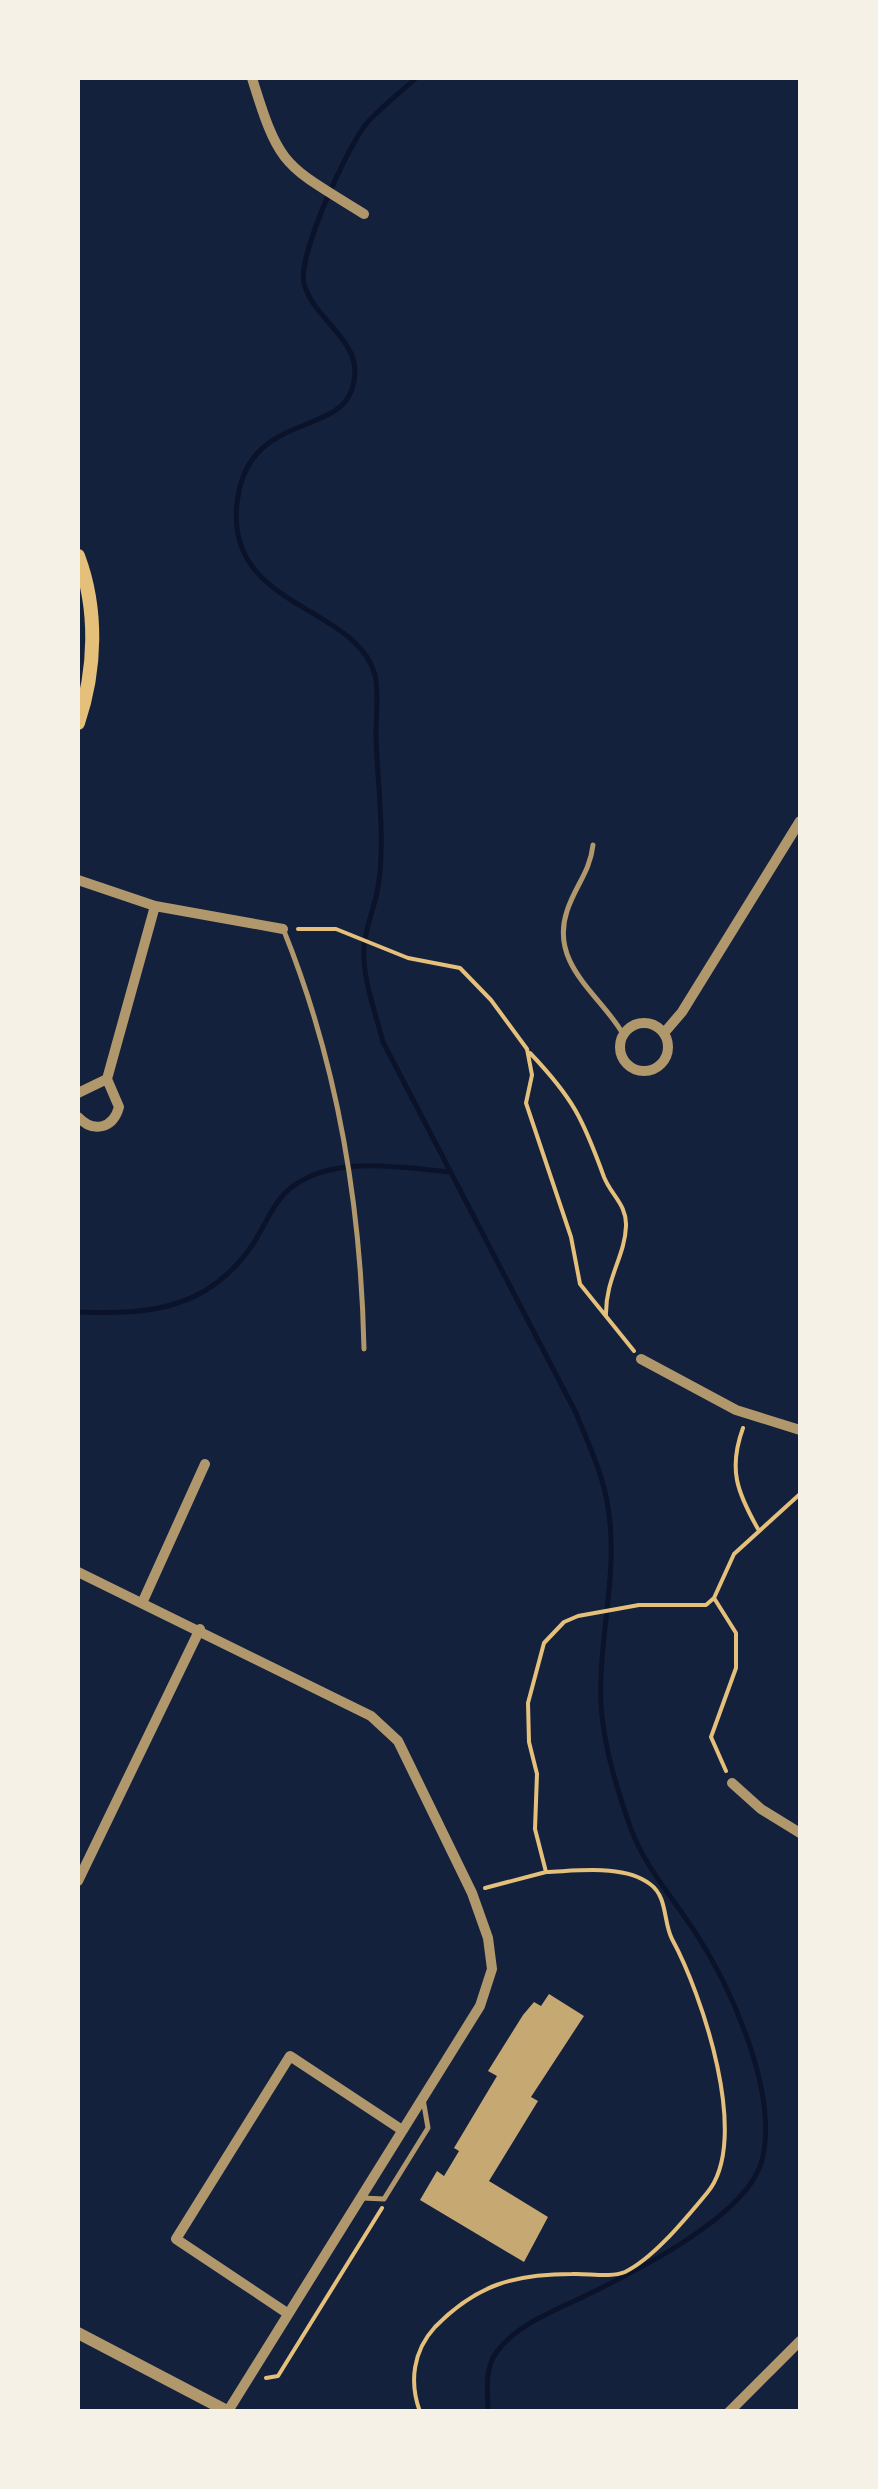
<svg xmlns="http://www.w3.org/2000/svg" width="878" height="2489" font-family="'Fira Sans',sans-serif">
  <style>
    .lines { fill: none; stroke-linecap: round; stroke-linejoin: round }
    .stream { stroke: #0b132b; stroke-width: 5 }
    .building { fill: #c6a872 }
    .path { stroke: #e5c07b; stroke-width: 4 }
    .service { stroke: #b1986c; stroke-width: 5 }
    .minor { stroke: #b1986c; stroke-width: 10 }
    .tertiary { stroke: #b1986c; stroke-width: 12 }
    .secondary { stroke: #e5c07b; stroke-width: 14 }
  </style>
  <rect width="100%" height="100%" fill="#14213d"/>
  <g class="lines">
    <!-- stream -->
    <path class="stream" d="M 416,78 C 400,93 381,107 366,124 C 347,148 297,256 304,284 C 315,323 368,342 352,389 C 337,437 247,412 237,503 C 225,609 356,604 375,675 C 379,692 376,717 376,735 C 377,783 386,839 378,887 C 375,906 366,926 364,946 C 362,978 375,1011 383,1042 L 576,1413 C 588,1443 603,1474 608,1507 C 619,1573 598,1638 601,1704 C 603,1745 617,1790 631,1829 C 645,1867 673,1898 695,1932 C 731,1987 779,2093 762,2160 C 748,2216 634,2272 585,2296 C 556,2310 515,2325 496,2353 C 484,2370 488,2392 488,2412
      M 78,1312 C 151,1315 209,1309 253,1244 C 265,1226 274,1200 292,1187 C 333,1155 401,1167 449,1172"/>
  </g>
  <!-- building -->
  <path class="building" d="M 549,1994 L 584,2016 L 531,2097 L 538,2101 L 489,2181 L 548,2217 L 524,2262 L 420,2200 L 437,2171 L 444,2176 L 459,2151 L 454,2148 L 497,2076 L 488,2071 L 523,2015 L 534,2002 L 541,2006 Z"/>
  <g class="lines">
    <!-- path -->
    <path class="path" d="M 298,929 L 336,929 L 408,958 L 460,968 L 491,1000 L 527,1049 L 532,1075 L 526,1103 L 571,1237 L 580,1284 L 634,1351
      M 530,1053 C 573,1098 583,1119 604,1177 C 611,1195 627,1205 626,1226 C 625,1257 605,1279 606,1316
      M 743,1428 C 728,1469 737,1492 758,1529
      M 726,1771 L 711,1737 L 736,1668 L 736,1633 L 714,1598 L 734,1554 L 800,1494
      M 485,1888 L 546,1872 L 535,1829 L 537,1774 L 529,1742 L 528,1703 L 544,1643 L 564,1622 L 578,1616 L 639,1605 L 706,1605 L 714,1598
      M 266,2378 L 278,2376 L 382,2208
      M 420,2412 C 409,2382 413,2351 435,2327 C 476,2285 514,2274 572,2274 C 588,2273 610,2278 625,2272 C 654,2258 686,2218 707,2193 C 752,2140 701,1992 672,1939 C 663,1922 668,1897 650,1884 C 624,1864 577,1871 546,1872"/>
    <!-- service -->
    <path class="service" d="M 593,845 C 590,872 575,886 567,911 C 549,965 601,995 623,1034
      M 284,931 C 338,1065 361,1205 364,1349
      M 363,2198 L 384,2199 L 428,2128 L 423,2099"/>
    <!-- minor -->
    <path class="minor" d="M 252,78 C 280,169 284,164 364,214
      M 78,880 L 155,906 L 283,929
      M620 1047a24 24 0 1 1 48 0a24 24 0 1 1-48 0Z
      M 664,1033 L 682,1012 L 800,821
      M 107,1079 L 155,906
      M 78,1093 L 107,1079 L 119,1107 C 113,1129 93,1133 78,1117
      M 641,1359 L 736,1410 L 800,1430
      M 78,1572 L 371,1716 L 398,1741 L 472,1893 L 488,1938 L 492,1969 L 480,2006 L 228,2411
      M 143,1601 L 205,1464
      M 732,1783 L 761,1809 L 800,1833
      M 78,1881 L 200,1629
      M 287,2313 L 176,2239 L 290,2056 L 402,2130
      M 729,2412 L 800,2341"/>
    <!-- tertiary -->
    <path class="tertiary" d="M 78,2333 L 229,2412"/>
    <!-- secondary -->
    <path class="secondary" d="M 78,556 C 98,609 96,670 78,723"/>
  </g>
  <!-- border -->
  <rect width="878" height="2489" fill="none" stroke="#f6f1e7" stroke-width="160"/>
</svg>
